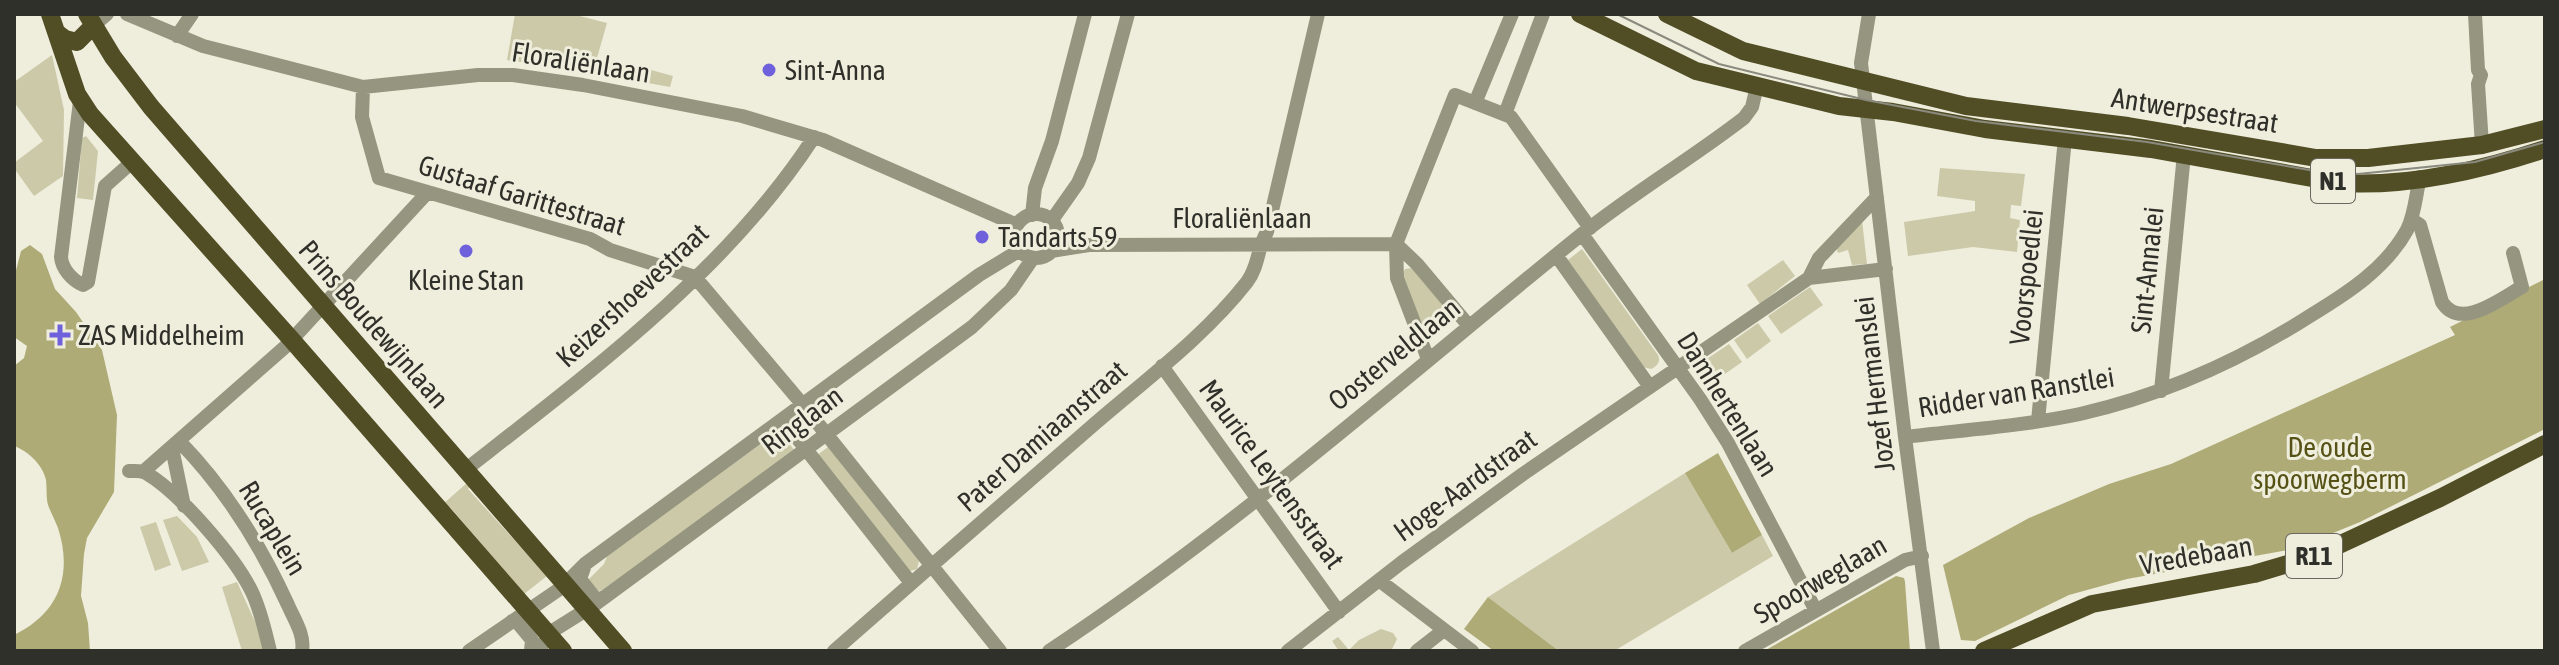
<svg xmlns="http://www.w3.org/2000/svg" width="2559" height="665" font-family="'Asap Condensed',sans-serif">
  <style>
    .green { fill: #cbc9a8 }
    .forest { fill: #aeab77 }
    .lines { fill: none; stroke-linecap: round; stroke-linejoin: round }
    .minor { stroke: #96957f; stroke-width: 14 }
    .major { stroke: #514e26; stroke-width: 18 }
    .tram { stroke: #8a8a7e; stroke-width: 2 }
    .poi-dot { fill: #6f61db; stroke: #efeedd; stroke-width: 3 }
    .labels { text-anchor: middle; dominant-baseline: central; stroke-width: 6; stroke-linejoin: round; paint-order: stroke }
    .shield { fill: #efeedd; stroke: #696960; stroke-width: 2 }
    .shield-label { font-size: 26px; font-weight: bold; fill: #30302a }
    .street-label { font-size: 28px; fill: #30302a; stroke: #efeedd }
    .poi-label { font-size: 28px; fill: #30302a; stroke: #efeedd; text-anchor: start }
    .park-label { font-size: 28px; fill: #565115; stroke: #efeedd }
  </style>
  <rect width="100%" height="100%" fill="#efeedd"/>
  <!-- green -->
  <path class="green" d="M 515,14 L 572,14 L 607,23 L 593,72 L 507,60 Z
    M 52,55 L 64,110 L 63,176 L 34,196 L 14,168 L 14,163 L 43,141 L 14,102 L 14,82 Z
    M 607,63 L 627,67 L 629,64 L 673,76 L 670,87 L 604,75 Z
    M 86,136 L 98,151 L 93,200 L 77,198 L 82,138 Z
    M 1940,168 L 2025,174 L 2021,206 L 2011,205 L 2010,218 L 2020,220 L 2017,252 L 1973,247 L 1908,256 L 1904,222 L 1975,211 L 1975,201 L 1937,196 Z
    M 1862,220 L 1867,264 L 1852,265 L 1848,250 L 1838,253 L 1836,247 Z
    M 1582,249 L 1658,355 C 1661,362 1657,366 1651,369 L 1643,367 L 1571,264 L 1568,260 Z
    M 1783,260 L 1795,276 L 1760,304 L 1747,285 Z
    M 1412,268 L 1450,314 L 1449,321 L 1432,336 L 1425,334 L 1403,274 L 1405,269 Z
    M 1810,287 L 1823,305 L 1781,334 L 1768,316 Z
    M 1758,323 L 1771,341 L 1747,359 L 1734,340 Z
    M 1729,344 L 1742,362 L 1705,388 L 1695,372 L 1698,365 Z
    M 779,431 L 795,451 L 605,590 L 596,591 L 587,581 L 604,564 L 608,554 Z
    M 828,447 L 919,561 L 917,569 L 910,571 L 816,456 Z
    M 1685,473 L 1732,553 L 1762,535 L 1773,556 L 1614,651 L 1559,651 L 1488,597 Z
    M 468,482 L 472,486 L 468,489 L 547,576 L 524,594 L 450,507 L 442,505 Z
    M 177,516 L 197,537 L 209,562 L 182,571 L 163,520 Z
    M 156,522 L 171,565 L 155,571 L 140,527 Z
    M 237,582 L 256,624 L 264,651 L 242,651 L 222,587 Z
    M 1381,629 L 1393,633 L 1397,639 L 1391,651 L 1339,651 L 1332,641 L 1338,637 L 1349,650 L 1359,640 Z"/>
  <!-- forest -->
  <path class="forest" d="M 30,245 L 42,254 L 55,289 L 76,312 L 102,350 L 117,415 L 114,492 L 87,538 L 84,554 L 81,596 L 88,623 L 90,651 L 14,651 L 14,635 C 59,613 73,575 58,528 C 55,520 51,513 48,505 C 46,497 47,488 46,480 C 43,465 28,451 14,446 L 14,366 L 24,358 L 27,346 L 14,337 L 14,278 L 21,251 Z
    M 2545,279 L 2545,429 L 2360,522 L 2294,549 L 2127,579 L 2069,595 L 1975,641 L 1961,640 L 1943,565 L 2029,518 L 2109,484 L 2171,464 L 2455,335 L 2450,327 Z
    M 1718,453 L 1762,535 L 1732,553 L 1685,473 Z
    M 1896,576 L 1904,578 L 1905,582 L 1910,651 L 1764,651 Z
    M 1488,597 L 1559,651 L 1494,651 L 1464,629 Z"/>
  <g class="lines">
    <!-- minor -->
    <path class="minor" d="M 127,14 L 203,46 L 363,87 L 478,75 L 513,75 L 583,85 L 742,116 L 823,140 L 1017,225
      M 1869,14 L 1861,63 L 1905,437 L 1933,651
      M 2475,14 L 2478,70 L 2481,75 L 2478,84 L 2482,145
      M 93,26 L 107,14
      M 177,36 L 192,14
      M 363,87 L 362,117 L 379,178 L 590,239 L 610,250 L 695,277 L 803,405 L 1000,651
      M 80,101 L 61,257 C 62,269 72,280 83,285 L 88,282 L 105,186 L 132,162
      M 1475,103 L 1512,14
      M 1505,114 L 1543,14
      M1014 236a22 22 0 1 1 44 0a22 22 0 1 1-44 0Z
      M 1032,215 L 1035,188 L 1052,141 L 1085,14
      M 1052,220 L 1078,183 L 1089,158 L 1128,14
      M 2412,220 L 2420,225 L 2442,302 C 2460,331 2500,299 2522,287 L 2513,253
      M 1582,234 L 1700,399 L 1728,443 L 1815,609
      M 1396,244 L 1417,264 L 1469,326
      M 1051,251 L 1089,245 L 1396,244
      M 1556,255 L 1650,387
      M 1809,278 L 1886,269
      M 1428,359 L 1397,278 L 1396,244 L 1455,95 L 1511,117 L 1590,228
      M 1162,366 L 1339,612
      M 2161,391 L 2184,154
      M 783,420 L 911,583
      M 2038,421 L 2065,138
      M 1905,437 C 1963,430 2023,426 2080,414 C 2163,395 2241,360 2313,314 C 2349,292 2386,268 2407,230 C 2415,214 2416,194 2420,177
      M 179,441 C 225,488 261,546 288,605 C 294,619 305,635 302,651
      M 172,448 L 184,506
      M 465,470 C 588,374 728,270 814,137
      M 129,471 C 135,471 141,470 146,473 C 180,493 235,557 252,592 C 261,611 265,631 270,651
      M 144,471 L 285,347 L 428,192
      M 585,565 L 580,579 L 595,598 L 602,599
      M 1380,581 L 1472,651
      M 512,621 L 518,623 L 532,640 L 531,651
      M 469,651 L 561,588 L 585,564 L 979,275 L 1020,250
      M 533,651 L 544,643 L 554,630 L 594,605 L 972,327 L 1011,290 L 1033,258
      M 834,651 C 919,576 1006,501 1091,427 C 1144,381 1204,337 1247,282 C 1259,266 1257,248 1267,232 L 1318,14
      M 1049,651 C 1237,527 1406,376 1582,234 C 1633,193 1691,159 1744,118 L 1752,107 L 1757,86
      M 1288,651 L 1401,563 L 1523,474 L 1809,278 L 1819,258 L 1877,197
      M 1417,651 L 1444,630
      M 1745,651 L 1905,560 L 1922,556"/>
    <!-- major -->
    <path class="major" d="M 50,14 L 77,94 L 90,114 L 291,339 L 563,651
      M 87,14 L 113,57 L 151,107 L 623,651
      M 1580,14 L 1696,71 L 1839,106 L 1893,112 L 1985,129 L 2151,149 L 2340,183 C 2407,187 2482,170 2545,149
      M 1667,14 L 1743,51 L 1966,106 L 2128,126 L 2316,158 L 2368,158 L 2482,145 L 2545,129
      M 57,33 L 65,39 L 77,42 L 93,26
      M 1984,651 L 2092,604 L 2254,574 L 2315,556 L 2440,498 L 2545,444"/>
    <!-- tram -->
    <path class="tram" d="M 1617,14 L 1719,64 L 1866,100 L 1976,121 L 2147,142 L 2321,172 L 2358,174 L 2475,162 L 2545,142"/>
  </g>
  <!-- markers -->
  <g class="poi-dot">
    <circle cx="769" cy="70" r="8"/>
    <circle cx="982" cy="237" r="8"/>
    <circle cx="466" cy="251" r="8"/>
    <path d="M56 323h8v8h8v8h-8v8h-8v-8h-8v-8h8z"/>
  </g>
  <g class="labels">
    <!-- shield labels -->
    <g class="shield">
      <rect x="2311" y="159" width="44" height="44" rx="6"/>
      <rect x="2286" y="534" width="56" height="44" rx="6"/>
    </g>
    <g class="shield-label">
      <text x="2333" y="181">N1</text>
      <text x="2314" y="556">R11</text>
    </g>
    <!-- street labels -->
    <g class="street-label">
      <text transform="translate(581 62) rotate(9)">Floraliënlaan</text>
      <text transform="translate(2195 110) rotate(9)">Antwerpsestraat</text>
      <text transform="translate(522 195) rotate(17)">Gustaaf Garittestraat</text>
      <text x="1242" y="218">Floraliënlaan</text>
      <text transform="translate(2147 270) rotate(-84)">Sint-Annalei</text>
      <text transform="translate(2026 277) rotate(-84)">Voorspoedlei</text>
      <text transform="translate(632 295) rotate(-43)">Keizershoevestraat</text>
      <text transform="translate(374 324) rotate(49)">Prins Boudewijnlaan</text>
      <text transform="translate(1394 354) rotate(-39)">Oosterveldlaan</text>
      <text transform="translate(1874 384) rotate(-97)">Jozef Hermanslei</text>
      <text transform="translate(2016 392) rotate(-9)">Ridder van Ranstlei</text>
      <text transform="translate(1728 404) rotate(58)">Damhertenlaan</text>
      <text transform="translate(802 420) rotate(-37)">Ringlaan</text>
      <text transform="translate(1042 436) rotate(-41)">Pater Damiaanstraat</text>
      <text transform="translate(1272 474) rotate(54)">Maurice Leytensstraat</text>
      <text transform="translate(1465 485) rotate(-36)">Hoge-Aardstraat</text>
      <text transform="translate(273 528) rotate(59)">Rucaplein</text>
      <text transform="translate(2196 555) rotate(-10)">Vredebaan</text>
      <text transform="translate(1820 579) rotate(-30)">Spoorweglaan</text>
    </g>
    <!-- poi labels -->
    <g class="poi-label">
      <text x="785" y="70">Sint-Anna</text>
      <text x="998" y="237">Tandarts 59</text>
      <text x="466" y="280" text-anchor="middle">Kleine Stan</text>
      <text x="78" y="335">ZAS Middelheim</text>
    </g>
    <!-- park labels -->
    <g class="park-label">
      <text x="2330" y="447">De oude<tspan x="2330" dy="32">spoorwegberm</tspan></text>
    </g>
  </g>
  <!-- border -->
  <rect width="2559" height="665" fill="none" stroke="#30302a" stroke-width="32"/>
</svg>
